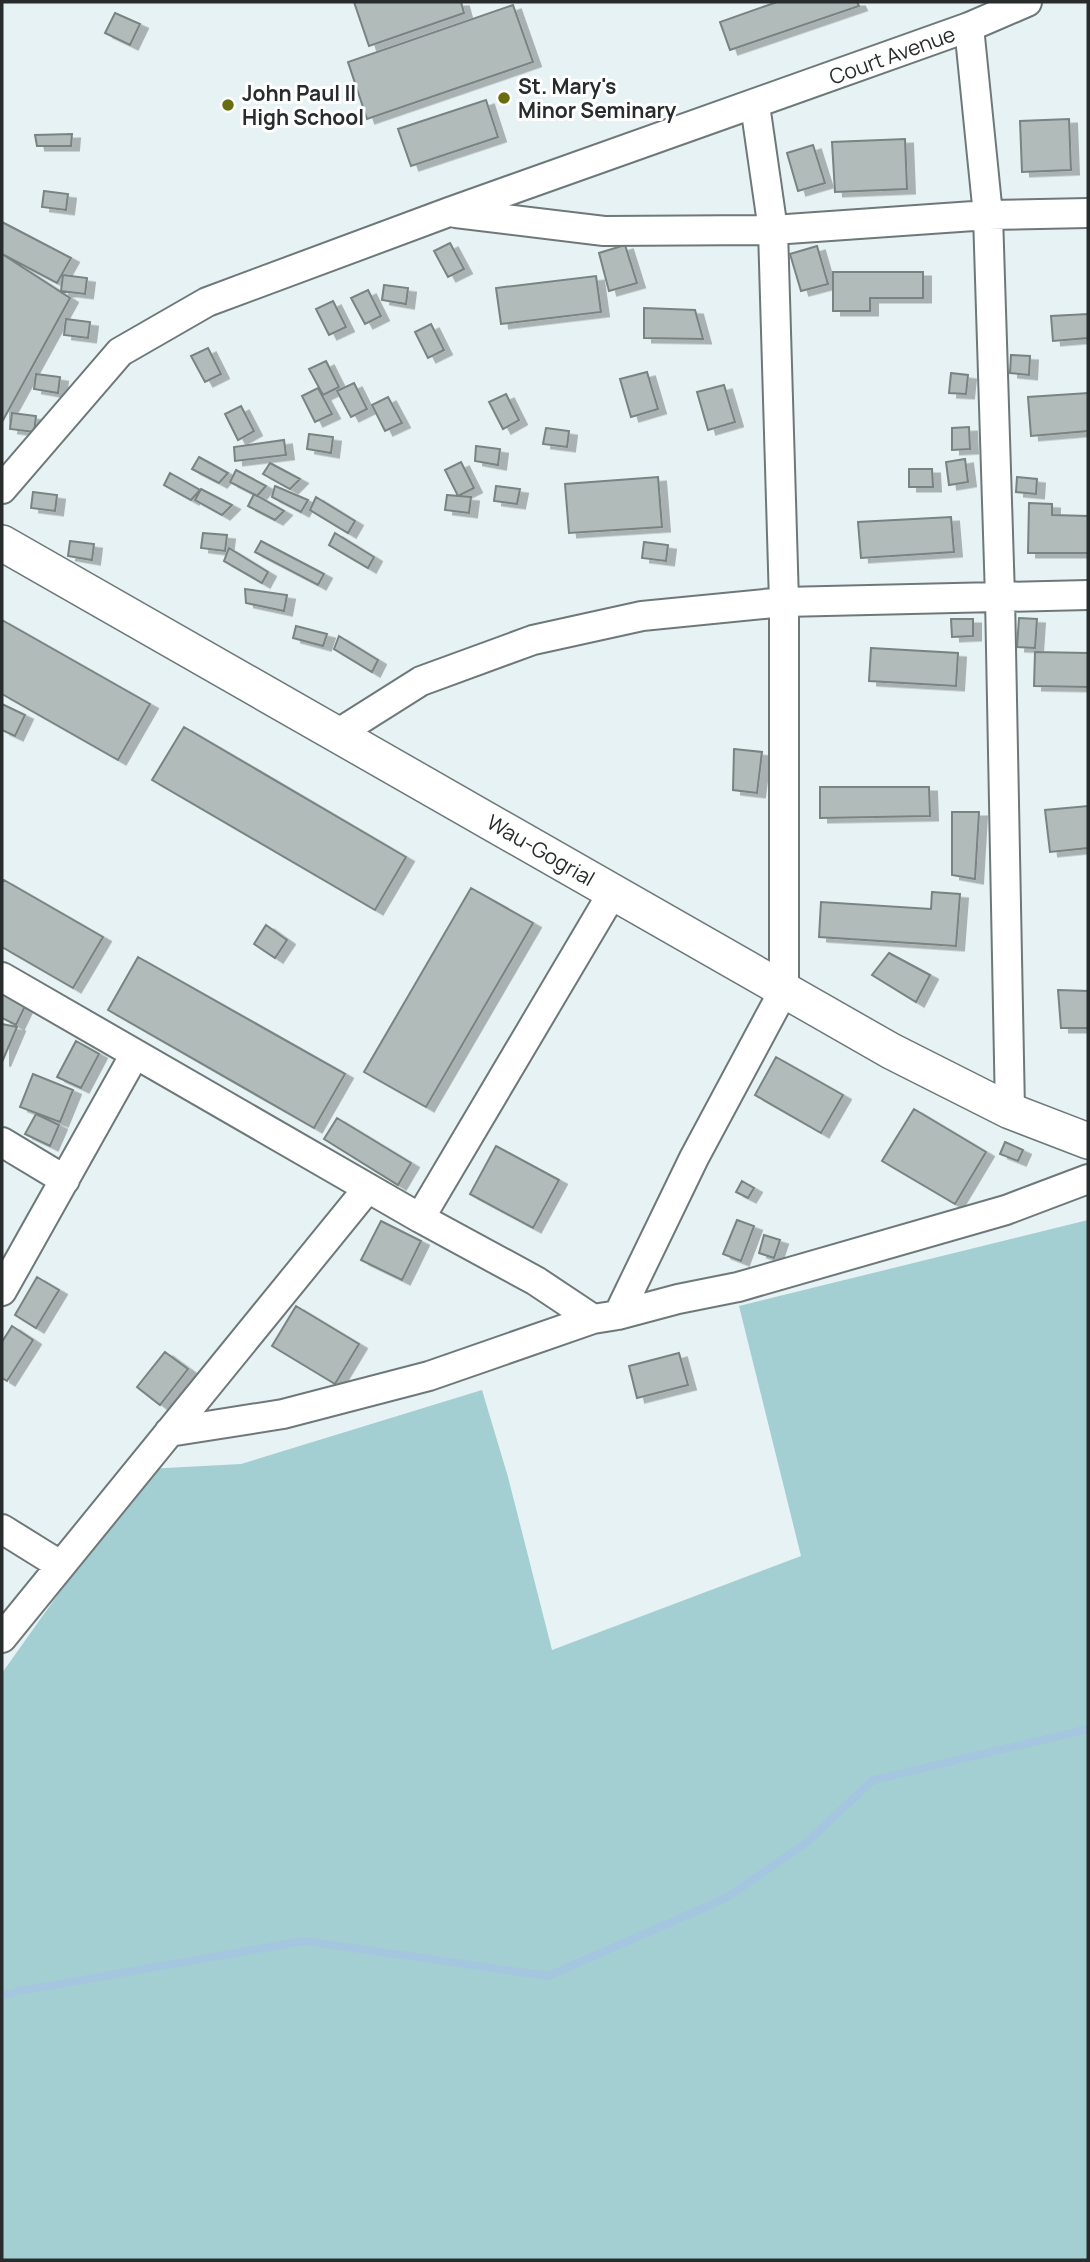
<svg xmlns="http://www.w3.org/2000/svg" width="1090" height="2262" font-family="Manrope,sans-serif">
  <style>
    .green { fill: #a3cfd3 }
    .lines { fill: none; stroke-linecap: round; stroke-linejoin: round }
    .stream { stroke: #a4c6df; stroke-width: 8 }
    .building { fill: #b1bcba; stroke: #798382; stroke-width: 2; filter: url(#shadow) }
    .minor-casing { stroke: #6e7879; stroke-width: 32 }
    .major-casing { stroke: #6e7879; stroke-width: 38 }
    .minor { stroke: #fff; stroke-width: 28 }
    .major { stroke: #fff; stroke-width: 35 }
    .poi-dot { fill: #696d11; stroke: #fff; stroke-width: 2.5 }
    .labels { text-anchor: middle; dominant-baseline: central; stroke-width: 6; stroke-linejoin: round; paint-order: stroke }
    .street-label { font-size: 21px; fill: #282c2d; stroke: #fff }
    .poi-label { font-size: 21px; font-weight: bold; fill: #282c2d; stroke: #fff; text-anchor: start }
  </style>
  <defs>
    <filter id="shadow"><feDropShadow dx="8" dy="4.5" stdDeviation="0" flood-color="#0004"/></filter>
  </defs>
  <rect width="100%" height="100%" fill="#e6f2f3"/>
  <!-- green -->
  <path class="green" d="M 1088,1220 L 1088,2260 L 2,2260 L 2,1673 L 147,1469 L 241,1464 L 482,1390 L 508,1477 L 552,1650 L 801,1556 L 739,1306 Z"/>
  <g class="lines">
    <!-- stream -->
    <path class="stream" d="M 2,1996 L 19,1991 L 304,1941 L 548,1976 L 726,1898 L 806,1843 L 873,1780 L 1088,1729"/>
  </g>
  <!-- building -->
  <path class="building" d="M 354,2 L 461,2 L 464,13 L 369,46 Z
    M 777,2 L 857,2 L 859,6 L 730,50 L 720,22 Z
    M 513,5 L 533,62 L 367,119 L 348,62 Z
    M 115,13 L 140,24 L 130,45 L 105,33 Z
    M 486,100 L 498,137 L 411,166 L 398,129 Z
    M 1069,119 L 1071,170 L 1022,172 L 1020,121 Z
    M 72,134 L 71,146 L 37,146 L 35,135 Z
    M 905,139 L 907,189 L 835,192 L 832,142 Z
    M 813,145 L 825,183 L 798,191 L 787,153 Z
    M 44,191 L 68,194 L 66,210 L 42,207 Z
    M 2,222 L 71,258 L 57,283 L 2,254 Z
    M 450,243 L 464,269 L 448,277 L 434,251 Z
    M 625,245 L 637,283 L 609,291 L 599,253 Z
    M 817,246 L 828,284 L 801,291 L 790,254 Z
    M 2,254 L 70,298 L 2,422 Z
    M 833,272 L 923,272 L 923,298 L 870,298 L 870,311 L 833,311 Z
    M 63,275 L 87,278 L 85,294 L 61,291 Z
    M 596,276 L 601,312 L 501,324 L 496,288 Z
    M 384,285 L 408,288 L 406,304 L 382,300 Z
    M 368,290 L 381,316 L 365,324 L 351,298 Z
    M 333,301 L 346,327 L 329,335 L 316,309 Z
    M 644,308 L 695,310 L 703,339 L 644,338 Z
    M 1088,314 L 1088,338 L 1053,341 L 1051,316 Z
    M 66,319 L 90,322 L 88,338 L 64,335 Z
    M 431,324 L 444,350 L 428,358 L 415,332 Z
    M 208,348 L 221,374 L 205,382 L 191,356 Z
    M 1011,355 L 1030,356 L 1029,375 L 1010,373 Z
    M 326,361 L 339,387 L 323,395 L 309,369 Z
    M 647,372 L 658,409 L 631,417 L 620,379 Z
    M 951,373 L 968,375 L 966,394 L 949,393 Z
    M 36,374 L 60,377 L 58,393 L 34,389 Z
    M 354,383 L 367,409 L 351,417 L 337,391 Z
    M 724,385 L 735,422 L 708,430 L 697,392 Z
    M 318,388 L 332,414 L 315,422 L 302,396 Z
    M 1088,393 L 1088,431 L 1031,436 L 1028,397 Z
    M 506,394 L 519,420 L 503,429 L 489,402 Z
    M 388,397 L 402,423 L 385,431 L 372,405 Z
    M 241,406 L 254,431 L 238,440 L 225,414 Z
    M 12,413 L 36,416 L 34,432 L 10,429 Z
    M 969,427 L 970,449 L 952,450 L 952,428 Z
    M 546,428 L 569,431 L 567,447 L 543,444 Z
    M 309,434 L 333,437 L 331,453 L 307,449 Z
    M 284,440 L 286,455 L 235,461 L 234,447 Z
    M 476,446 L 500,449 L 498,465 L 475,461 Z
    M 199,457 L 228,473 L 219,483 L 192,469 Z
    M 965,459 L 968,482 L 949,485 L 946,462 Z
    M 461,462 L 474,488 L 458,496 L 445,470 Z
    M 270,463 L 300,479 L 290,489 L 263,474 Z
    M 909,469 L 932,469 L 933,487 L 909,487 Z
    M 236,470 L 266,486 L 257,496 L 230,482 Z
    M 170,473 L 200,490 L 191,500 L 164,485 Z
    M 658,477 L 662,527 L 569,533 L 565,484 Z
    M 1017,477 L 1037,479 L 1036,494 L 1016,492 Z
    M 275,486 L 308,500 L 301,512 L 272,497 Z
    M 496,486 L 520,489 L 517,504 L 494,501 Z
    M 201,489 L 232,505 L 222,515 L 195,500 Z
    M 33,492 L 57,495 L 55,511 L 31,508 Z
    M 254,494 L 284,511 L 275,520 L 248,506 Z
    M 447,495 L 471,497 L 469,513 L 445,510 Z
    M 316,497 L 355,521 L 348,533 L 310,510 Z
    M 1029,503 L 1052,504 L 1052,515 L 1088,516 L 1088,553 L 1028,553 Z
    M 951,517 L 954,552 L 861,558 L 858,522 Z
    M 203,533 L 227,535 L 225,551 L 201,548 Z
    M 335,533 L 374,557 L 368,568 L 329,545 Z
    M 70,541 L 94,544 L 92,560 L 68,556 Z
    M 261,541 L 324,574 L 318,585 L 255,552 Z
    M 644,542 L 668,545 L 666,561 L 642,558 Z
    M 229,548 L 268,572 L 262,583 L 224,561 Z
    M 245,589 L 287,595 L 284,611 L 246,603 Z
    M 1019,618 L 1037,619 L 1035,648 L 1017,647 Z
    M 951,619 L 973,619 L 973,636 L 952,637 Z
    M 2,620 L 150,704 L 118,760 L 2,694 Z
    M 296,626 L 327,634 L 323,646 L 293,638 Z
    M 339,636 L 378,660 L 372,672 L 334,649 Z
    M 871,648 L 958,653 L 956,686 L 869,681 Z
    M 1035,652 L 1088,653 L 1088,687 L 1034,686 Z
    M 2,704 L 25,715 L 15,736 L 2,730 Z
    M 184,727 L 406,857 L 375,910 L 152,780 Z
    M 734,749 L 762,752 L 757,793 L 733,790 Z
    M 820,787 L 929,787 L 930,816 L 820,818 Z
    M 1088,806 L 1088,848 L 1050,852 L 1045,810 Z
    M 952,812 L 979,812 L 975,879 L 952,875 Z
    M 4,880 L 103,937 L 73,988 L 2,947 L 2,883 Z
    M 471,888 L 533,923 L 426,1107 L 364,1072 Z
    M 932,892 L 960,894 L 956,946 L 819,937 L 821,902 L 931,909 Z
    M 266,925 L 287,940 L 275,958 L 254,944 Z
    M 889,953 L 930,975 L 916,1002 L 872,975 Z
    M 138,957 L 345,1074 L 314,1128 L 108,1010 Z
    M 1058,990 L 1088,991 L 1088,1028 L 1061,1028 Z
    M 2,993 L 26,1004 L 16,1025 L 2,1018 Z
    M 2,1024 L 17,1027 L 2,1062 Z
    M 76,1041 L 99,1054 L 81,1088 L 57,1077 Z
    M 776,1057 L 843,1095 L 821,1133 L 755,1095 Z
    M 33,1074 L 73,1090 L 60,1122 L 20,1107 Z
    M 914,1109 L 986,1152 L 955,1204 L 882,1161 Z
    M 36,1114 L 59,1125 L 50,1146 L 25,1134 Z
    M 337,1118 L 411,1163 L 398,1185 L 324,1139 Z
    M 1005,1142 L 1023,1150 L 1018,1161 L 1000,1154 Z
    M 496,1146 L 559,1180 L 533,1228 L 470,1194 Z
    M 742,1181 L 754,1188 L 748,1198 L 736,1192 Z
    M 737,1220 L 754,1226 L 741,1261 L 723,1254 Z
    M 381,1221 L 421,1241 L 402,1280 L 361,1260 Z
    M 764,1235 L 780,1240 L 774,1258 L 759,1253 Z
    M 37,1277 L 59,1290 L 36,1328 L 15,1315 Z
    M 296,1306 L 359,1344 L 335,1384 L 272,1346 Z
    M 12,1326 L 33,1340 L 7,1381 L 2,1378 L 2,1342 Z
    M 165,1352 L 188,1369 L 160,1405 L 137,1387 Z
    M 679,1353 L 688,1385 L 637,1398 L 629,1366 Z"/>
  <g class="lines">
    <!-- minor casing -->
    <g class="minor-casing">
      <path id="minor" d="M 969,27 L 988,215 L 1000,597 L 1010,1111
        M 456,213 L 604,231 L 773,230 L 988,215 L 1088,213
        M 2,489 L 120,352 L 207,302 L 449,212 L 969,27 L 1027,2
        M 337,734 L 421,681 L 533,640 L 642,616 L 784,602 L 1088,595
        M 2,977 L 420,1218 L 613,892
        M 2,1142 L 65,1180
        M 420,1218 L 536,1281 L 593,1319 L 618,1315 L 678,1299 L 738,1287 L 1006,1210 L 1088,1179
        M 2,1291 L 135,1054
        M 618,1315 L 694,1158 L 784,990 L 784,602 L 773,230 L 755,105
        M 169,1432 L 283,1414 L 429,1376 L 593,1319
        M 2,1529 L 60,1565
        M 2,1638 L 368,1188"/>
    </g>
    <!-- major casing -->
    <g class="major-casing">
      <path id="major" d="M 2,543 L 891,1051 L 1010,1111 L 1088,1141"/>
    </g>
    <!-- minor -->
    <use href="#minor" class="minor"/>
    <!-- major -->
    <use href="#major" class="major"/>
  </g>
  <!-- markers -->
  <g class="poi-dot">
    <circle cx="504" cy="98" r="7"/>
    <circle cx="228" cy="105" r="7"/>
  </g>
  <g class="labels">
    <!-- street labels -->
    <g class="street-label">
      <text transform="translate(892 55) rotate(-20)">Court Avenue</text>
      <text transform="translate(541 850) rotate(30)">Wau-Gogrial</text>
    </g>
    <!-- poi labels -->
    <g class="poi-label">
      <text x="518" y="86">St. Mary's<tspan x="518" dy="24">Minor Seminary</tspan></text>
      <text x="242" y="93">John Paul II<tspan x="242" dy="24">High School</tspan></text>
    </g>
  </g>
  <!-- border -->
  <rect width="1090" height="2262" fill="none" stroke="#282c2d" stroke-width="7"/>
</svg>
